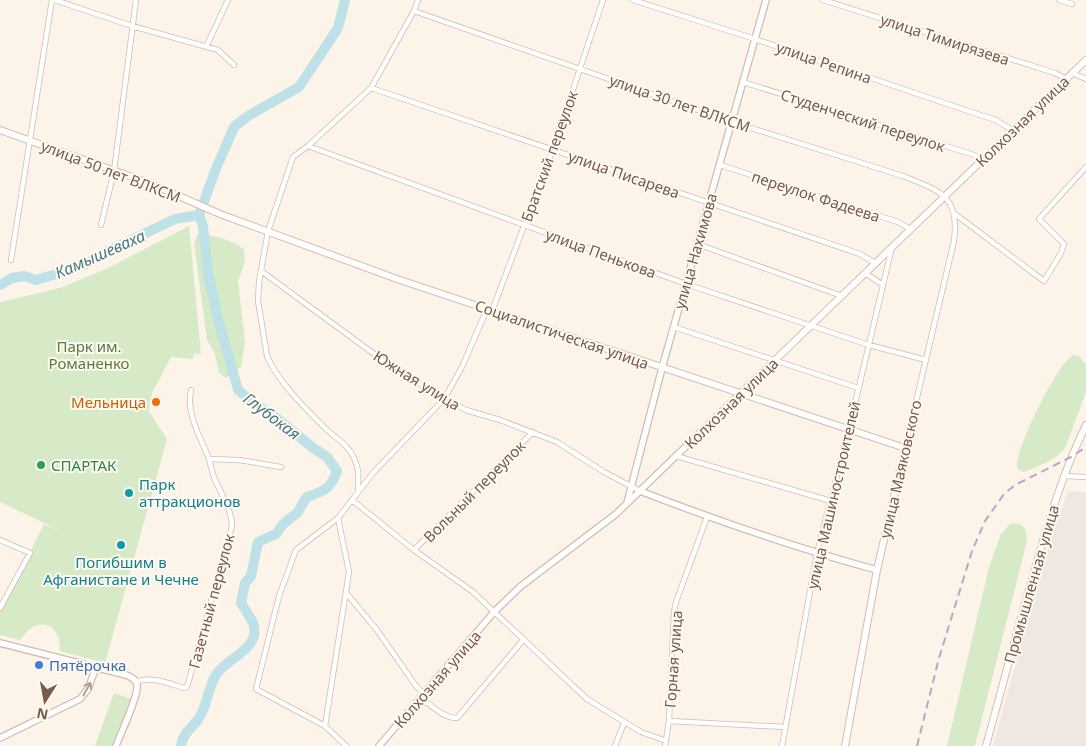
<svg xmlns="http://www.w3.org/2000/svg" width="1086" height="746" font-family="'Noto Sans',sans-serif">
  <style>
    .industrial { fill: #eee7e2 }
    .green { fill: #d7eac7 }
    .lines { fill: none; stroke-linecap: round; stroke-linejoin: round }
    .river { stroke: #bde1e6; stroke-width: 10 }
    .minor-casing { stroke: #cfbcaf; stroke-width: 6 }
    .tertiary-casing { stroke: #cfbcaf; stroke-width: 8 }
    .secondary-casing { stroke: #d4beaf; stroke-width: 8 }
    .minor { stroke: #fff; stroke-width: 4.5 }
    .tertiary { stroke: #fff; stroke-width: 5.5 }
    .secondary { stroke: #fff; stroke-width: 6 }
    .rail { stroke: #b7a7c7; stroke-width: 2; stroke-dasharray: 8 5; stroke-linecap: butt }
    .oneway { stroke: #ad9d94 }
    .food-dot { fill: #e8710a; stroke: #fff9f0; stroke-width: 2 }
    .leisure-dot { fill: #2e9e5b; stroke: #fff9f0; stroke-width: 2 }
    .culture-dot { fill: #0f9aa8; stroke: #fff9f0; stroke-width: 2 }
    .shop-dot { fill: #3f7fe0; stroke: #fff9f0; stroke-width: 2 }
    .labels { text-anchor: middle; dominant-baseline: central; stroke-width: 4; stroke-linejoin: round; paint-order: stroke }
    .street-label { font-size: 15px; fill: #775b4d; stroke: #fff9f0 }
    .park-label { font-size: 15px; fill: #567d44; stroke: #fff9f0 }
    .food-label { font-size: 15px; fill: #c56008; stroke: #fff9f0; text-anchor: end }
    .leisure-label { font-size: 15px; fill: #27864d; stroke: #fff9f0; text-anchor: start }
    .culture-label { font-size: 15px; fill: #0d838f; stroke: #fff9f0; text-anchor: start }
    .shop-label { font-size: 15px; fill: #366cbe; stroke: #fff9f0; text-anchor: start }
    .water-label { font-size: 16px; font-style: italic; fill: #437a83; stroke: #fff9f0 }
  </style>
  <rect width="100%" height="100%" fill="#fcf4e9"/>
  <!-- industrial -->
  <path class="industrial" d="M 1068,491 L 1086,492 L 1086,746 L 993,746 L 1044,560 Z"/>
  <!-- green -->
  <path class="green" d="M 189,226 L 201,354 L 194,353 L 193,359 L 171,357 L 152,393 L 149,411 L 167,439 L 105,663 L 59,651 C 63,636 51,619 35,626 C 28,629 24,635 20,640 L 0,635 L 0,612 L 44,524 L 61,531 L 0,502 L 0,302 L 60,288 L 108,268 Z
    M 198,234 C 217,236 228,238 244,249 L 245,262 L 238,281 L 245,342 L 241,367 L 226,378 L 219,373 L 215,354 L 207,340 L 194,243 Z
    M 1074,355 L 1079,356 L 1083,362 L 1086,363 L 1086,392 L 1066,446 C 1058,460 1038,466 1024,472 L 1020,471 C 1017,468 1017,468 1017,464 C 1017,447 1059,359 1074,355 Z
    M 1014,523 C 1025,524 1027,531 1027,541 L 975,746 L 947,746 L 989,567 L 1001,534 L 1009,525 Z
    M 114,693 L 131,699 L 114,746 L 95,746 Z"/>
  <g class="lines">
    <!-- river -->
    <path class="river" d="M 0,285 L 12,278 L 24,276 L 36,280 L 63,272 L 86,264 L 102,254 L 175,219 L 199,215
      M 181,746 C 183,732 192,729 199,718 C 208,705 208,684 218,672 C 229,658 259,648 254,626 C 252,619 245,610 241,603 L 245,583 L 251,576 L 258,542 L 276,534 L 283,524 L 297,513 L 307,497 C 324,491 330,490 337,471 L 327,457 L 312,447 L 269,412 L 255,404 L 238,390 L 218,319 L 208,273 L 203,226 L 199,215 L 215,171 L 234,127 L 248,116 L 299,87 L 338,28 L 345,0"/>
    <!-- minor casing -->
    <g class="minor-casing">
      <path id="minor" d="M 55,0 L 132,26 L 218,50 L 234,65
        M 633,0 L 755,39 L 980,115 L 996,120 L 1013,131
        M 823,0 L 1055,73 L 1066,79
        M 1059,0 L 1072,4
        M 414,11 L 732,122 L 903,176 C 940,191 960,195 954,241 L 905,448
        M 206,47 L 228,0
        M 1072,73 L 1086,79
        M 743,82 L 974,155 L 982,160
        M 371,88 L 860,254 L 875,263
        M 308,146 L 686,284 L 869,345 L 926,360
        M 720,165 L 898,222 L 910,229
        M 955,214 L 1044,281 L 1061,253 L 1064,244 L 1039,219 L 1086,167
        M 101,225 L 114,171 L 136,0
        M 697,244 L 842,296
        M 11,260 L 52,0
        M 261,271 L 400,373 L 466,410 L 500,420 L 557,442 L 604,472 L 640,491
        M 865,273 L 883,285
        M 492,311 L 553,149 L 603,0
        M 674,327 L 858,388
        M 676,456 L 831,501
        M 209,459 L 239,460 L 281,467
        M 1064,476 L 1086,477
        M 358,492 C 358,480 360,469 354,458 C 348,444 335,438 325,428 C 304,407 279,383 267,356 L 258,301 L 259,282 L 268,231 L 293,157 L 308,146 L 371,88 L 414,11 L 418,0
        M 352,500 L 414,550 L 473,592 L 587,699 L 641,732 L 666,741
        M 0,540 L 30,553 L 0,608
        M 414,550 L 533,432
        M 347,594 L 377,630 L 416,686 L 424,694
        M 136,682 C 150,675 170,684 184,688 L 187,687 L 232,526 C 232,511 222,495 216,482 C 212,474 211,465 208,456 C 199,435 186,413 191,390
        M 421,698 C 431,705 443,718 457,718 L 524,639
        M 669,721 L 785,727
        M 325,726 L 349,572 L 338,518
        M 346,746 L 325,726 L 256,689 L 279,596 L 296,550 L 338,518 L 373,473 L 444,399 L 462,367 L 487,309
        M 615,746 L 624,723
        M 665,746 L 669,721 L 674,612 L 676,602 L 707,517
        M 782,746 L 817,553 L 849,429 L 892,247"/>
    </g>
    <!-- tertiary casing -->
    <g class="tertiary-casing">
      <path id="tertiary" d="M 640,491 C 718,521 796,548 877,570
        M 627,503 L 662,368 L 766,0
        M 0,643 L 126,675 C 131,677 136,679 137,685 C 139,695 120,735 116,746
        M 0,738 L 80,699 L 88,689 L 96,667
        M 379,746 L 494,612 L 521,586 L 616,514 L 740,394"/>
    </g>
    <!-- secondary casing -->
    <g class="secondary-casing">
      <path id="secondary" d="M 0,130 L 149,183 L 220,214 L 397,279 L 905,448 L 877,570 L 845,746
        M 740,394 L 1086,60
        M 986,746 C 1002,688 1017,630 1034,573 C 1048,522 1063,472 1086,425"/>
    </g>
    <!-- minor -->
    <use href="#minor" class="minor"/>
    <!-- tertiary -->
    <use href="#tertiary" class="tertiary"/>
    <!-- secondary -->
    <use href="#secondary" class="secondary"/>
    <!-- rail -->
    <path class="rail" d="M 917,746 L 939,658 L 972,551 L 985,521 L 1004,494 L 1015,485 L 1071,457 L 1086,447"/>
  </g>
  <!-- one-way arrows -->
  <defs><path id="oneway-shaft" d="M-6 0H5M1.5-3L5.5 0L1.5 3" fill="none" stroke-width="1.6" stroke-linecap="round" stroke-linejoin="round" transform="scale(1.25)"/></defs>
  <use class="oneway" href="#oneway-shaft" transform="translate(87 689) rotate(-61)"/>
  <!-- markers -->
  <circle class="food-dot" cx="156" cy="402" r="5"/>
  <circle class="leisure-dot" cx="41" cy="465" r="5"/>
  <g class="culture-dot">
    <circle cx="129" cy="493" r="5"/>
    <circle cx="121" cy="545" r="5"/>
  </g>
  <circle class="shop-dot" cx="39" cy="665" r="5"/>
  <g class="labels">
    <!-- street labels -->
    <g class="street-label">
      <text transform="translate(945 39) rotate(18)">улица Тимирязева</text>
      <text transform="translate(824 62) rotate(19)">улица Репина</text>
      <text transform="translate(680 103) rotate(19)">улица 30 лет ВЛКСМ</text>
      <text transform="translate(863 120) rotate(18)">Студенческий переулок</text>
      <text transform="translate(1022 121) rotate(-44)">Колхозная улица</text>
      <text transform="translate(549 156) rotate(-70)">Братский переулок</text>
      <text transform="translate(111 171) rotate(21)">улица 50 лет ВЛКСМ</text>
      <text transform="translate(624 174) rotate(19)">улица Писарева</text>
      <text transform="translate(816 196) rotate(18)">переулок Фадеева</text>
      <text transform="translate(695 251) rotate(-74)">улица Нахимова</text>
      <text transform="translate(601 253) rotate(20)">улица Пенькова</text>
      <text transform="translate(562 334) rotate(19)">Социалистическая улица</text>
      <text transform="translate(417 380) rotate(32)">Южная улица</text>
      <text transform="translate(731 403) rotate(-44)">Колхозная улица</text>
      <text transform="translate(900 469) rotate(-77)">улица Маяковского</text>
      <text transform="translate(474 491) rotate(-45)">Вольный переулок</text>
      <text transform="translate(833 495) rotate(-77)">улица Машиностроителей</text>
      <text transform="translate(1031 584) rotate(-74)">Промышленная улица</text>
      <text transform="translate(211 601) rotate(-75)">Газетный переулок</text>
      <text transform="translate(673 659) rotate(-86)">Горная улица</text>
      <text transform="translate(437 679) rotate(-49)">Колхозная улица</text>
    </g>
    <!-- park labels -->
    <g class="park-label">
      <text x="89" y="346">Парк им.<tspan x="89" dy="17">Романенко</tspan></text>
    </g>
    <!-- food labels -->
    <g class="food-label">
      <text x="146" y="402">Мельница</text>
    </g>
    <!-- leisure labels -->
    <g class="leisure-label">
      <text x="51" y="465">СПАРТАК</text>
    </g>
    <!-- culture labels -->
    <g class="culture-label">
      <text x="139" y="484">Парк<tspan x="139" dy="17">аттракционов</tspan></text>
      <text x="121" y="562" text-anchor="middle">Погибшим в<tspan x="121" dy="17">Афганистане и Чечне</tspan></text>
    </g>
    <!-- shop labels -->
    <g class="shop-label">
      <text x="49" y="665">Пятёрочка</text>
    </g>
    <!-- water labels -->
    <g class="water-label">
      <text transform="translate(100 254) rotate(-24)">Камышеваха</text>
      <text transform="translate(272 416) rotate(37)">Глубокая</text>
    </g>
  </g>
  <!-- north arrow -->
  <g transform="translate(45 701) rotate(191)" stroke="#fff9f0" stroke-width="4" paint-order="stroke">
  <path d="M0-4L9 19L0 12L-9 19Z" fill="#775b4d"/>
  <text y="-8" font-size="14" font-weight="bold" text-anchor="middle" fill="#775b4d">N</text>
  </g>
</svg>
